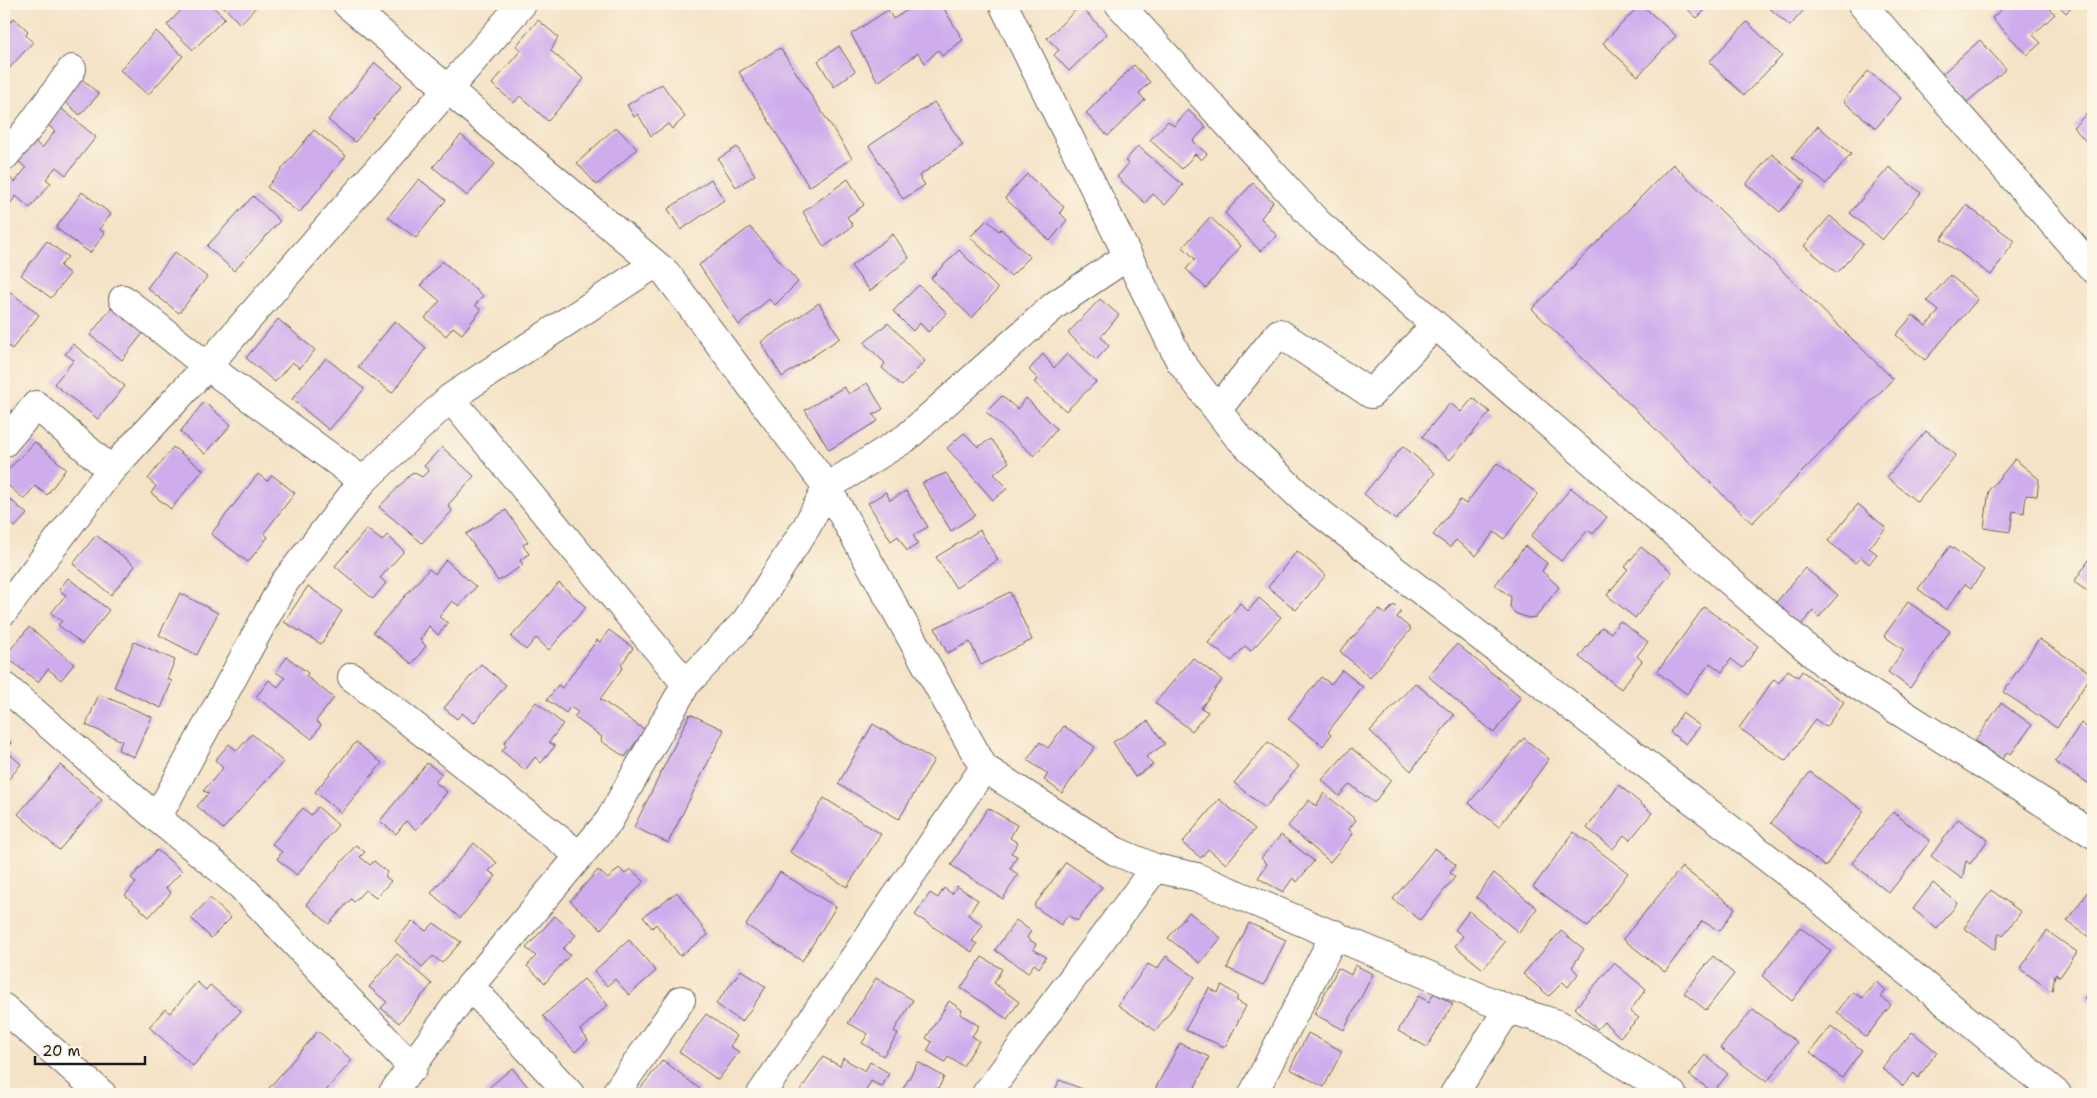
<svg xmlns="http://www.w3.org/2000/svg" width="2097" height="1098" font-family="'Shantell Sans',sans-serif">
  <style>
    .building { fill: #cfaded }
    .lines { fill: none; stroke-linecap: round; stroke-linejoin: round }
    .minor-casing { stroke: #686258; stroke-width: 30 }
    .minor { stroke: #fff; stroke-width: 28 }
  </style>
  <rect width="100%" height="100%" fill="#fcf5e5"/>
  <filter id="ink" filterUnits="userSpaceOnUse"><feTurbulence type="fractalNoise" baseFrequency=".02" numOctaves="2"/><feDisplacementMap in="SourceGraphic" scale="10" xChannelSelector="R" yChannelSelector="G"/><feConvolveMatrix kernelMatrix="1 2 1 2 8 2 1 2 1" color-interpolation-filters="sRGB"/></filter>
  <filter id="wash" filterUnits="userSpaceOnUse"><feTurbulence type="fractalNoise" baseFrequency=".0096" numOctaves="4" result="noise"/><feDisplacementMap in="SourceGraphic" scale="20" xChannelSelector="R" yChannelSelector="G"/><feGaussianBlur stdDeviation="1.12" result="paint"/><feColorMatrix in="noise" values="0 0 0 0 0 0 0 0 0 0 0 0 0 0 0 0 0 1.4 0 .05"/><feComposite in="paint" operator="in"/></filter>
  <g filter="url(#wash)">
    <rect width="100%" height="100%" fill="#f4e3c6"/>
    <g id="blocks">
      <!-- building -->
      <path class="building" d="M 187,4 L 210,4 L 225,18 L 193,50 L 167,25 Z
        M 221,4 L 259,4 L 240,24 Z
        M 917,4 L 941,4 L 963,40 L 942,56 L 938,50 L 925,63 L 918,53 L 878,82 L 851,34 L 888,10 L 893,19 Z
        M 1641,4 L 1676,36 L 1638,76 L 1603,43 Z
        M 1682,4 L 1711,4 L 1697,18 Z
        M 1769,4 L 1809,4 L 1790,26 L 1767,6 Z
        M 2007,4 L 2044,4 L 2055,14 L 2033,35 L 2041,43 L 2027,55 L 1992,18 Z
        M 2057,4 L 2074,4 L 2066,13 Z
        M 1080,6 L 1107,34 L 1069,71 L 1054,55 L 1059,50 L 1047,38 Z
        M 14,18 L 28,31 L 26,36 L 33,42 L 6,72 L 4,70 L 4,30 Z
        M 538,20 L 558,37 L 551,51 L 584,79 L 548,121 L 520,96 L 514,103 L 492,84 L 521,50 L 516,46 Z
        M 1747,22 L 1782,56 L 1744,95 L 1709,62 Z
        M 156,31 L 183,56 L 148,95 L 120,70 Z
        M 1980,40 L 2006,69 L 1967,102 L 1942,74 Z
        M 839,46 L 855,71 L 834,87 L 818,61 Z
        M 780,48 L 852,158 L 809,187 L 739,72 Z
        M 375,63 L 402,85 L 355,142 L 328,120 Z
        M 1134,65 L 1150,82 L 1139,93 L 1145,100 L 1108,136 L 1086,113 Z
        M 1868,71 L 1901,98 L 1876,128 L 1843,101 Z
        M 81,78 L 99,94 L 80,115 L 62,99 Z
        M 662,84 L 685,117 L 672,129 L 668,124 L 651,136 L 638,114 L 634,117 L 627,105 Z
        M 934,102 L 963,145 L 919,176 L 925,185 L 903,199 L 869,146 Z
        M 57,105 L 96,137 L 66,175 L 56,167 L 46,179 L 51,183 L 30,208 L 16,196 L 5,210 L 4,173 L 15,182 L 26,168 L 16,159 L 32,139 L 42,148 L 55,131 L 44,122 Z
        M 2093,108 L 2093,149 L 2073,127 Z
        M 1188,110 L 1206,127 L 1193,141 L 1207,154 L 1201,160 L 1195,154 L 1182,169 L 1150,140 L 1168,121 L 1174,126 Z
        M 1818,126 L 1851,154 L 1826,184 L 1792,157 Z
        M 616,127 L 637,149 L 597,185 L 577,163 Z
        M 314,130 L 346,156 L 299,213 L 267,187 Z
        M 461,135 L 495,164 L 467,196 L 433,167 Z
        M 1138,146 L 1183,185 L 1165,205 L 1153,194 L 1145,203 L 1117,177 L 1129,163 L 1125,161 Z
        M 737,147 L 755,175 L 736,187 L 718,159 Z
        M 1772,154 L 1805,182 L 1780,212 L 1746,184 Z
        M 1673,164 L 1893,379 L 1752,523 L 1532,309 Z
        M 1889,167 L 1921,193 L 1882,240 L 1850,213 Z
        M 1027,174 L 1064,207 L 1060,213 L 1067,220 L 1050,241 L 1005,198 Z
        M 419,179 L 446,200 L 416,238 L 388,217 Z
        M 711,179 L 724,200 L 681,230 L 668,209 Z
        M 848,179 L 864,205 L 847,217 L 853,226 L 824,247 L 803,212 Z
        M 1253,183 L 1273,202 L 1261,218 L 1277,236 L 1260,251 L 1225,213 Z
        M 82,192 L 111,214 L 99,229 L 105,233 L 90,253 L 56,228 Z
        M 253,196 L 280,221 L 234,271 L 207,246 Z
        M 1966,205 L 2015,241 L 1991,275 L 1941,239 Z
        M 1830,216 L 1863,244 L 1837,273 L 1804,246 Z
        M 1210,217 L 1241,246 L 1206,288 L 1186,269 L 1195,259 L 1183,247 Z
        M 987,220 L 999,231 L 1001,229 L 1030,257 L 1011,276 L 970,237 Z
        M 750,227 L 798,282 L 775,305 L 769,299 L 739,325 L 699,265 Z
        M 893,234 L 909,258 L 870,291 L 851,266 Z
        M 47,241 L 68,257 L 60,266 L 70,274 L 51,298 L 21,275 Z
        M 959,250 L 998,289 L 972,318 L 931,278 Z
        M 175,252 L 207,277 L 179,313 L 147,288 Z
        M 442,261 L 483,296 L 475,305 L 481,310 L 462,334 L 453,327 L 446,336 L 425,318 L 440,301 L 421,285 Z
        M 1950,275 L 1978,299 L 1925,360 L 1896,335 L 1913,315 L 1926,326 L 1939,311 L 1927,301 Z
        M 919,285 L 947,313 L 928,332 L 920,323 L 913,331 L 893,311 Z
        M 8,290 L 39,315 L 12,349 L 4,342 L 4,295 Z
        M 1100,299 L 1119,315 L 1101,337 L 1109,346 L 1096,360 L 1068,333 Z
        M 819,303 L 840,338 L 782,377 L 761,342 Z
        M 112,307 L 144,332 L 122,360 L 90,335 Z
        M 278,319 L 315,350 L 300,368 L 292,362 L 275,382 L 246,358 Z
        M 395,321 L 426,348 L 392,393 L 358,367 Z
        M 888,323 L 925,361 L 902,386 L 882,368 L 885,363 L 864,343 Z
        M 73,344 L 125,386 L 98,419 L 54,384 L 74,360 L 65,354 Z
        M 1043,354 L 1054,368 L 1067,354 L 1096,382 L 1066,411 L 1034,382 L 1038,379 L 1029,370 Z
        M 326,358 L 364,389 L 329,430 L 292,399 Z
        M 867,383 L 883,409 L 873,415 L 878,421 L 829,450 L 805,410 L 844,387 L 849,394 Z
        M 1002,396 L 1017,409 L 1026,398 L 1057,429 L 1034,456 L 986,412 Z
        M 1473,398 L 1490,412 L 1450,460 L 1422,437 L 1450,403 L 1461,412 Z
        M 204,402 L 231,425 L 205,454 L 180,432 Z
        M 1926,431 L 1956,455 L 1917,502 L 1887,477 Z
        M 964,433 L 978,447 L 991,439 L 1009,462 L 994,474 L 1008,488 L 993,500 L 947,448 Z
        M 35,442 L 66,469 L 47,495 L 35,486 L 24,499 L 4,482 L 4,474 Z
        M 1403,446 L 1435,473 L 1396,520 L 1364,494 Z
        M 173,447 L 203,470 L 171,509 L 151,493 L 156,486 L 148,479 Z
        M 442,447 L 474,476 L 448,505 L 452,511 L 422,543 L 379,507 L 413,472 L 422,477 L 429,470 L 424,466 Z
        M 2015,459 L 2039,479 L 2037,496 L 2026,495 L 2024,513 L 2013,511 L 2010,532 L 1984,528 L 1989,490 Z
        M 1497,463 L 1538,494 L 1504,539 L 1494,532 L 1476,556 L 1456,540 L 1450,547 L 1433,535 L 1460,500 L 1466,504 Z
        M 946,473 L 975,515 L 951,531 L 922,483 Z
        M 258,474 L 267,481 L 272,475 L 295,493 L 264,533 L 268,537 L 248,562 L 211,534 Z
        M 1571,488 L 1607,517 L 1593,534 L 1588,530 L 1561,561 L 1531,536 Z
        M 906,491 L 928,527 L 913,535 L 918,544 L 907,551 L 898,536 L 891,541 L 868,503 L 886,492 L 890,500 Z
        M 4,494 L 27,514 L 15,527 L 4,517 Z
        M 1858,504 L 1886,528 L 1869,548 L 1877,554 L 1869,564 L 1861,557 L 1855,563 L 1828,541 Z
        M 506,510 L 528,542 L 523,545 L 529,554 L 520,560 L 523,565 L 498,581 L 466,534 Z
        M 367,529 L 382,541 L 387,535 L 404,551 L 380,578 L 386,583 L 373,599 L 335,566 Z
        M 980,530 L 998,560 L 956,588 L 936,557 Z
        M 96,535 L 135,566 L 111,595 L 73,564 Z
        M 1525,546 L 1547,563 L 1542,571 L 1559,587 L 1536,617 L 1528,618 L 1515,613 L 1510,607 L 1511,597 L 1495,585 Z
        M 1950,546 L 1984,570 L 1971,588 L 1965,584 L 1946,610 L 1918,589 Z
        M 1641,547 L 1672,572 L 1635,618 L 1607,595 L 1628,569 L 1625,567 Z
        M 1297,551 L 1326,575 L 1296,610 L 1268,587 Z
        M 2093,554 L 2093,595 L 2074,582 Z
        M 446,560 L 476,587 L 459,606 L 452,601 L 439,617 L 448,623 L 438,635 L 429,626 L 420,640 L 426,646 L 412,664 L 373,632 L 429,569 L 435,574 Z
        M 1805,568 L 1838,595 L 1819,617 L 1813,611 L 1800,626 L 1774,605 Z
        M 68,578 L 109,610 L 82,644 L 58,625 L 62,621 L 51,613 L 66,595 L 59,590 Z
        M 559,583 L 586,607 L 549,650 L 536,638 L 526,650 L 511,637 Z
        M 308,586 L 342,611 L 321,644 L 284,622 Z
        M 1010,592 L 1032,640 L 981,665 L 970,642 L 947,653 L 935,628 Z
        M 180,593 L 218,613 L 197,655 L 159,635 Z
        M 1259,598 L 1281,617 L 1251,651 L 1245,646 L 1232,661 L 1208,643 L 1240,603 L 1248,611 Z
        M 1908,602 L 1950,631 L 1910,688 L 1888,672 L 1904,650 L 1884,636 Z
        M 1394,605 L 1401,612 L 1397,617 L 1411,629 L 1370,678 L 1340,651 L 1379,609 L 1385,614 Z
        M 1704,607 L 1758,646 L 1743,668 L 1731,659 L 1722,672 L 1710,663 L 1687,694 L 1657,672 Z
        M 1620,621 L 1648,642 L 1637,656 L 1642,661 L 1621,689 L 1579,657 L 1602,627 L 1611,633 Z
        M 29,627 L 74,664 L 61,680 L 48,669 L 38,682 L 5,656 Z
        M 609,630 L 633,648 L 621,665 L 623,667 L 600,699 L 645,730 L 625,757 L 601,741 L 602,737 L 574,717 L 578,712 L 570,707 L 566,713 L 547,700 L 558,685 L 562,688 L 597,640 L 600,642 Z
        M 2039,639 L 2092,674 L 2057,728 L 2003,692 Z
        M 134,642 L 175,660 L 167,679 L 172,681 L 161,708 L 114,687 Z
        M 1457,644 L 1521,697 L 1494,733 L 1428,676 Z
        M 287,657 L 308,673 L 306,676 L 334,698 L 316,721 L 321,725 L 312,739 L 256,697 L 269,680 L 278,687 L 285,678 L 276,672 Z
        M 1193,658 L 1222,680 L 1201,708 L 1208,712 L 1192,731 L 1155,703 Z
        M 481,664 L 506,685 L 474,723 L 462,713 L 457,719 L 444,708 Z
        M 1342,670 L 1363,687 L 1328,732 L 1331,735 L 1323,746 L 1288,719 L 1321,677 L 1331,684 Z
        M 1788,670 L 1798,677 L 1802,671 L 1844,702 L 1826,727 L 1815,719 L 1786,761 L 1739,728 L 1774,679 L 1779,683 Z
        M 1415,683 L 1454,715 L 1411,771 L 1370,731 Z
        M 99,694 L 152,717 L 134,757 L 118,750 L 122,741 L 86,725 Z
        M 536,702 L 563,724 L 549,742 L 555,746 L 541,763 L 535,757 L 525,770 L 502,751 L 506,746 L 504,743 Z
        M 2001,703 L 2032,725 L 2011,754 L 2007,752 L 2002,759 L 1975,741 Z
        M 1682,713 L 1700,726 L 1686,744 L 1670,732 Z
        M 690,714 L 724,730 L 668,843 L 634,827 Z
        M 1148,721 L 1165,744 L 1146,757 L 1153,765 L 1135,777 L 1113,742 Z
        M 2081,723 L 2093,732 L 2093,782 L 2091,785 L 2055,762 Z
        M 873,724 L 934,760 L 899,819 L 838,784 Z
        M 1064,726 L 1095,747 L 1062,793 L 1044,780 L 1048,774 L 1027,760 L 1040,742 L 1048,748 Z
        M 252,734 L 283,762 L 223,829 L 197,806 L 209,793 L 203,791 L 223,768 L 215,760 L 229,744 L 237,751 Z
        M 4,737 L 11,743 L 5,750 L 21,764 L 4,785 Z
        M 1524,738 L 1549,759 L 1499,827 L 1469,803 Z
        M 356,742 L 382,763 L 341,813 L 315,792 Z
        M 1268,742 L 1299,766 L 1265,808 L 1234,783 Z
        M 1351,748 L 1391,780 L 1374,803 L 1350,784 L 1339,796 L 1322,780 Z
        M 427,763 L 442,774 L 435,782 L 447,792 L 416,830 L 406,821 L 396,834 L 380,821 Z
        M 60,765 L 102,800 L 59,850 L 18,814 Z
        M 1810,772 L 1864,811 L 1825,867 L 1771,823 Z
        M 1619,785 L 1652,813 L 1630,840 L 1624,835 L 1613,849 L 1587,828 Z
        M 1324,793 L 1356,820 L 1349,829 L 1353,834 L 1330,862 L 1288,826 L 1309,800 L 1316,806 Z
        M 824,798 L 881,834 L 847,887 L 790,852 Z
        M 1219,799 L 1255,829 L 1226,864 L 1208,849 L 1201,858 L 1182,843 Z
        M 318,807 L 338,825 L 297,875 L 277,859 L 282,852 L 272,844 L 303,808 L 311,815 Z
        M 988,808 L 1017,825 L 1010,838 L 1018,843 L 1011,853 L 1017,856 L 1010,869 L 1018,874 L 1003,899 L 951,865 Z
        M 1893,812 L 1930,841 L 1889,893 L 1852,863 Z
        M 1958,819 L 1988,840 L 1970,864 L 1966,861 L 1962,879 L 1931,856 Z
        M 1574,832 L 1628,873 L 1588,927 L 1533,887 Z
        M 1281,835 L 1314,861 L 1297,882 L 1293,878 L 1283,892 L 1258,878 L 1267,864 L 1261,858 Z
        M 474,843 L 497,863 L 489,871 L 496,876 L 460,918 L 431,893 Z
        M 356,845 L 365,852 L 360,857 L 370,865 L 374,861 L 387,872 L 385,876 L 391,881 L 376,898 L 365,890 L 354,902 L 351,899 L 329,924 L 306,904 Z
        M 1435,848 L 1456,865 L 1450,873 L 1455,877 L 1420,920 L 1393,899 Z
        M 157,850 L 182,871 L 166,888 L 171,893 L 149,917 L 125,895 L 136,883 L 131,878 Z
        M 1066,862 L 1102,887 L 1077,921 L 1068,915 L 1061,925 L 1034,906 Z
        M 1682,867 L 1735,908 L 1720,931 L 1702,921 L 1665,972 L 1623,939 Z
        M 619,868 L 625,874 L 630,869 L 644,881 L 601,929 L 570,901 L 598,870 L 608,879 Z
        M 780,872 L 836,907 L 802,961 L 746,925 Z
        M 1494,873 L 1537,908 L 1519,933 L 1476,897 Z
        M 1933,883 L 1958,903 L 1937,929 L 1913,909 Z
        M 2093,884 L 2093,940 L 2067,921 Z
        M 957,886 L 978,900 L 968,915 L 983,925 L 972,941 L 977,944 L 972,952 L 915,915 L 930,893 L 938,898 L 944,888 L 952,894 Z
        M 1991,890 L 2021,912 L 2003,936 L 1999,933 L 1995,950 L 1964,928 Z
        M 677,892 L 708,935 L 680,956 L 656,924 L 652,928 L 643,917 Z
        M 210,898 L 231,918 L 211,938 L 191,918 Z
        M 1469,911 L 1505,942 L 1483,969 L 1455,946 L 1463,936 L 1455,930 Z
        M 1189,912 L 1221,938 L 1200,963 L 1168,938 Z
        M 555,916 L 576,935 L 563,949 L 570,955 L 545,983 L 527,966 L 536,956 L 526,948 Z
        M 1016,920 L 1031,931 L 1027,938 L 1036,944 L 1033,949 L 1046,957 L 1039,968 L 1034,964 L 1028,973 L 995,950 Z
        M 412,921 L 426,931 L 434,923 L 461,942 L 442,963 L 433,956 L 422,967 L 395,941 Z
        M 1249,923 L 1286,940 L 1264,985 L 1227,968 Z
        M 1800,927 L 1831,951 L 1792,1001 L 1762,976 Z
        M 1561,931 L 1584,949 L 1572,967 L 1578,974 L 1568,987 L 1563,982 L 1549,996 L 1523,974 Z
        M 2047,931 L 2077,952 L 2060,977 L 2055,974 L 2052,991 L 2020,969 Z
        M 629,940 L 656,971 L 629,995 L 615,979 L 607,986 L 594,971 Z
        M 397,954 L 432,984 L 399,1023 L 381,1008 L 387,1002 L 369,987 Z
        M 1166,956 L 1195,977 L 1156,1031 L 1118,1005 L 1148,964 L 1157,969 Z
        M 1713,956 L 1734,974 L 1706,1010 L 1684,993 Z
        M 982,957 L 1002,969 L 994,983 L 1019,1002 L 1007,1019 L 961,988 Z
        M 1614,963 L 1646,989 L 1630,1011 L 1639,1018 L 1620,1037 L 1604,1022 L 1597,1029 L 1575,1008 Z
        M 1355,965 L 1373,974 L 1344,1030 L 1314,1014 L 1338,968 L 1351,975 Z
        M 741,970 L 766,987 L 742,1022 L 716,1004 Z
        M 876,978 L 913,1000 L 894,1031 L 898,1034 L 883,1056 L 862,1043 L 868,1034 L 848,1023 Z
        M 584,979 L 608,1005 L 580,1030 L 588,1040 L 575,1052 L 543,1016 Z
        M 197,982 L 206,990 L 210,985 L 241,1011 L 193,1066 L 149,1027 L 165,1009 L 170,1013 Z
        M 1876,982 L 1886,990 L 1881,997 L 1891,1005 L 1866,1037 L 1837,1012 L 1853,992 L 1862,998 Z
        M 1222,985 L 1237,995 L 1237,1001 L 1246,1006 L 1225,1047 L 1185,1030 L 1209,988 L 1218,993 Z
        M 2093,986 L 2093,1005 L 2084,998 Z
        M 1434,993 L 1453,1004 L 1427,1047 L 1398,1031 L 1418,996 L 1429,1002 Z
        M 949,1001 L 962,1010 L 960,1014 L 979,1026 L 972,1036 L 979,1041 L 963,1066 L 948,1057 L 945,1062 L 927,1051 L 932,1042 L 926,1038 Z
        M 1753,1009 L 1797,1042 L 1767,1082 L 1720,1048 Z
        M 706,1014 L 737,1036 L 730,1046 L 739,1052 L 718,1080 L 679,1052 Z
        M 1831,1026 L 1862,1050 L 1842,1078 L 1810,1052 Z
        M 318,1031 L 352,1060 L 323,1094 L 264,1094 Z
        M 1912,1032 L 1937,1052 L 1918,1078 L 1914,1073 L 1903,1086 L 1882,1068 Z
        M 1308,1033 L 1342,1051 L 1324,1087 L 1290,1069 Z
        M 1180,1043 L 1209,1057 L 1192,1094 L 1160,1094 L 1154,1091 Z
        M 1705,1055 L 1728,1074 L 1713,1092 L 1689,1075 Z
        M 823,1057 L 840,1066 L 843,1058 L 865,1071 L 870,1062 L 889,1073 L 882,1087 L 871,1081 L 864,1094 L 798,1094 Z
        M 663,1060 L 701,1090 L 697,1094 L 645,1094 L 639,1090 Z
        M 918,1062 L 944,1077 L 938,1089 L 949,1094 L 900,1094 Z
        M 512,1068 L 534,1094 L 486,1094 L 484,1092 Z
        M 1059,1080 L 1096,1094 L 1054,1094 Z
        M 1283,1089 L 1294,1094 L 1280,1094 Z"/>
    </g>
  </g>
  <g filter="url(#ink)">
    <use href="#blocks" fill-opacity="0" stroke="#686258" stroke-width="1"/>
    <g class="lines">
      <!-- minor casing -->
      <g class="minor-casing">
        <path id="minor" d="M 347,4 L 666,273 L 827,487 L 984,768 L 1115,851 L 1155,868 L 1196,877 L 1508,1009 L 1558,1024 L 1672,1094
          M 1003,4 L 1180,361 L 1237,436 L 1306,502 L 1800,883 L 2057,1094
          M 1119,4 L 1316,221 L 1826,665 L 2093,834
          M 1862,4 L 2093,269
          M 4,157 L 28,129 L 72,69
          M 123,299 L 207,366 L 363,481
          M 450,398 L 686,684
          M 1217,410 L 1279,333 L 1371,394 L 1435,325
          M 4,443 L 36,405 L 111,470
          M 4,611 L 111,470 L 207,366 L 522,4
          M 352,677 L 579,855
          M 4,686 L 157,818 L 240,885 L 413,1068
          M 157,818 L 284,583 L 363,481 L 450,398 L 655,264
          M 4,1008 L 102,1094
          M 392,1094 L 470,986
          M 570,1094 L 470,986 L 609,821 L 686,684 L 746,621 L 807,526 L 827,487 L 906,438 L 1055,305 L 1128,256
          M 615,1094 L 681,1000
          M 761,1094 L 984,768
          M 986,1094 L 1155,868
          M 1253,1094 L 1335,934
          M 1454,1094 L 1508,1009"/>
      </g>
      <!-- minor -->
      <use href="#minor" class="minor"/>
    </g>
  </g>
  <!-- margin -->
  <rect width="2097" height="1098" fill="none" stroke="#fcf5e5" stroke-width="20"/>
  <!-- scale -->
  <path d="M35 1056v8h110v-8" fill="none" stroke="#1c1c1c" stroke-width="2.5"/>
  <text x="42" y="1056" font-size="15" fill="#1c1c1c" stroke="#fcf5e5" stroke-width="4" paint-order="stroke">20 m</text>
</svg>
